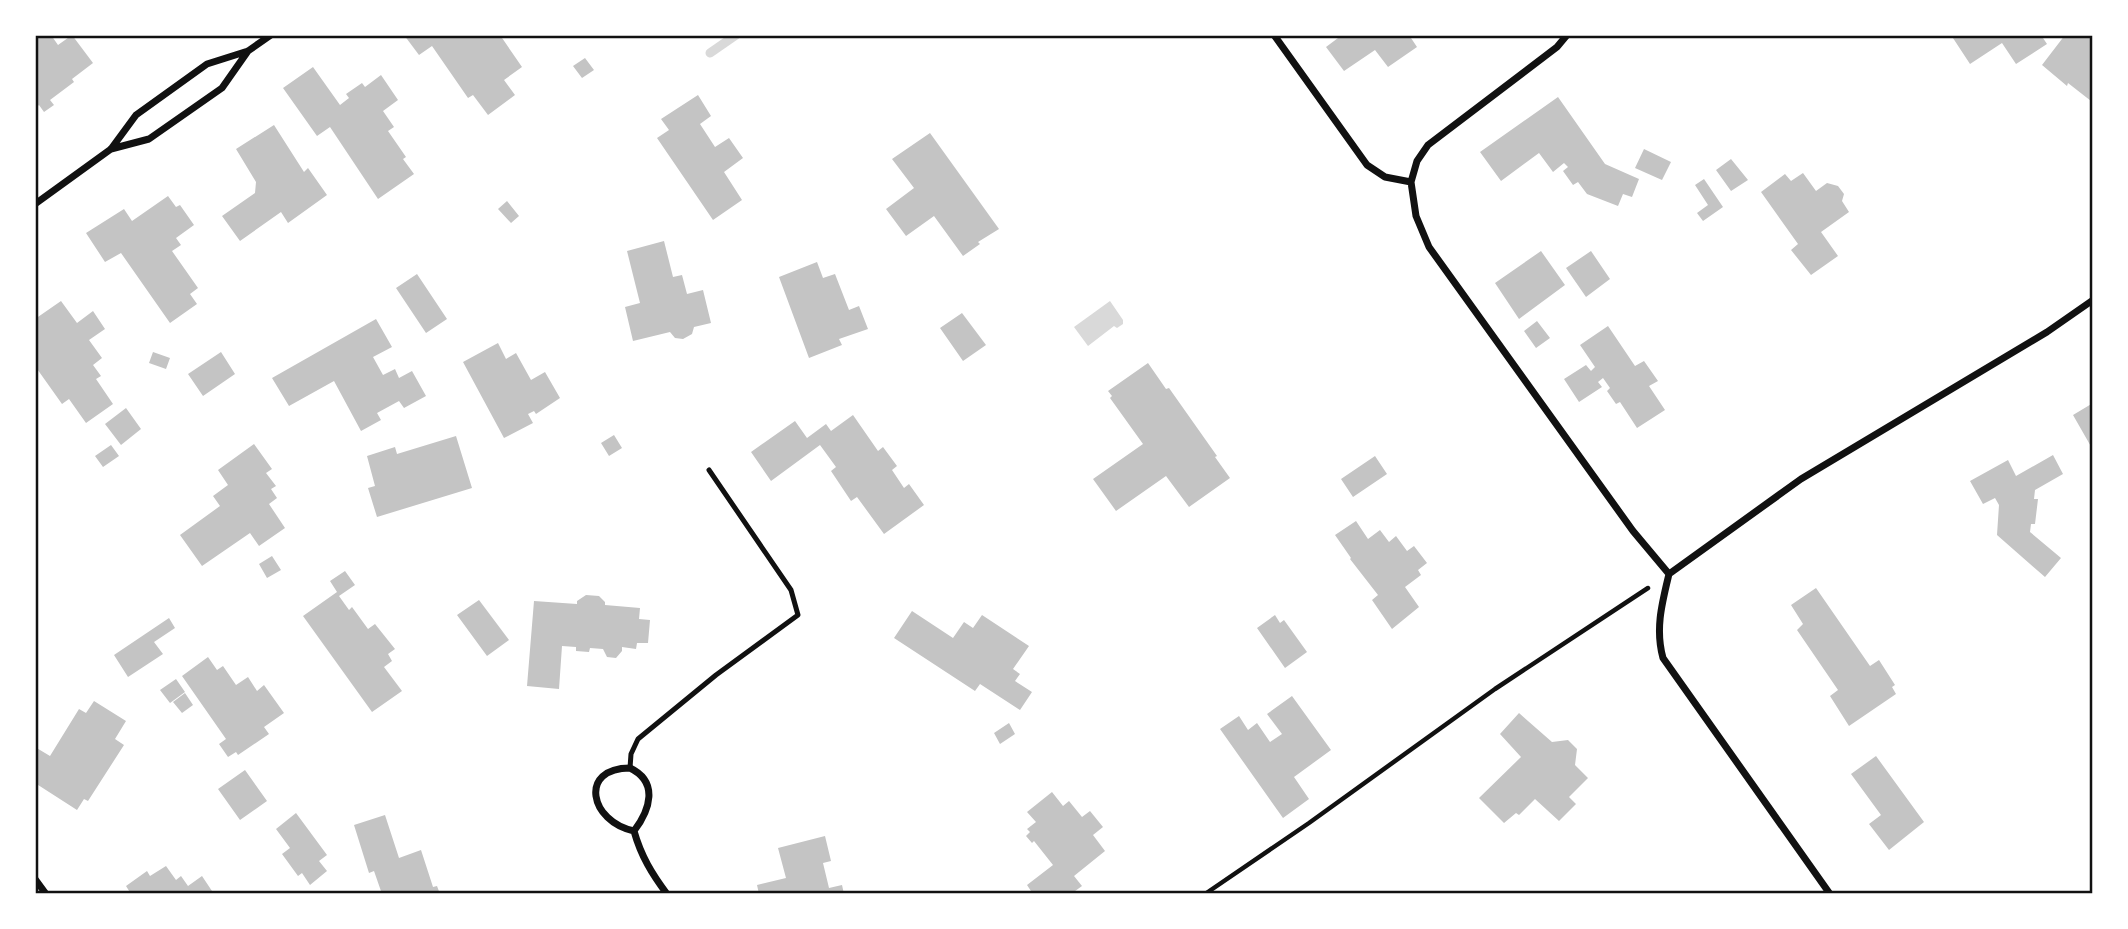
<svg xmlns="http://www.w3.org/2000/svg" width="2128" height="929" font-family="'Asap Condensed',sans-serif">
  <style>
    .water { fill: #d9d9d9 }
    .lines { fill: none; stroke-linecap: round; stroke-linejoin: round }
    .stream { stroke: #d9d9d9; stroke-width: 9 }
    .building { fill: #c4c4c4 }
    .path { stroke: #111; stroke-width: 4.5 }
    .service { stroke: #111; stroke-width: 5 }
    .minor { stroke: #111; stroke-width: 7 }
    .neatline { fill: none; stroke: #111; stroke-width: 2.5 }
  </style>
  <rect width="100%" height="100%" fill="#fff"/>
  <!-- water -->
  <path class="water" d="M 1110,301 L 1123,320 L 1123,324 L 1117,328 L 1114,326 L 1088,346 L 1074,327 Z"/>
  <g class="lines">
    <!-- stream -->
    <path class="stream" d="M 710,53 L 736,35"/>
  </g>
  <!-- building -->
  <path class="building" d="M 35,35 L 51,35 L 58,45 L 72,35 L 93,63 L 72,79 L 74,82 L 50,100 L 54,105 L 44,112 L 39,105 L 35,108 Z
    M 404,35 L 500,35 L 522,67 L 504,80 L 515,95 L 488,115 L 473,95 L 468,98 L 432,46 L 419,55 Z
    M 1342,35 L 1409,35 L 1417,47 L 1388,67 L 1375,50 L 1344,71 L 1326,47 Z
    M 1951,35 L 2041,35 L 2047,44 L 2016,64 L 2002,43 L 1970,64 Z
    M 2065,35 L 2093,35 L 2093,98 L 2091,101 L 2068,83 L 2067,86 L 2042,65 Z
    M 585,58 L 594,70 L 582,78 L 573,66 Z
    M 313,67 L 340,105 L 349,98 L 346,94 L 362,83 L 365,87 L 381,75 L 398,100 L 383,111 L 394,127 L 388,131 L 406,157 L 403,159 L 414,174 L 378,199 L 330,127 L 317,136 L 283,88 Z
    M 698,95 L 711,116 L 700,124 L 715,147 L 729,138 L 743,158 L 724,172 L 742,200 L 713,220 L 657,138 L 669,130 L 661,119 Z
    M 1558,97 L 1605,164 L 1639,179 L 1632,197 L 1623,194 L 1618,206 L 1587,194 L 1578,182 L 1573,185 L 1563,171 L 1568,167 L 1564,163 L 1553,172 L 1539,153 L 1501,181 L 1480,152 Z
    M 274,125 L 304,172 L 308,168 L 327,195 L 288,223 L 281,212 L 240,241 L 222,216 L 255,193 L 256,182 L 236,149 Z
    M 930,133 L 999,229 L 978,242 L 980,244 L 963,256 L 934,216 L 906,236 L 886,209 L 914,188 L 892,159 Z
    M 1644,149 L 1671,162 L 1662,180 L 1635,168 Z
    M 1731,159 L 1748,180 L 1731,191 L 1716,170 Z
    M 1803,173 L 1816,191 L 1827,183 L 1838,186 L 1844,194 L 1842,201 L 1849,212 L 1821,232 L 1838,256 L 1811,275 L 1791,250 L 1798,244 L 1761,192 L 1785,174 L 1791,181 Z
    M 1704,179 L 1723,207 L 1703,221 L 1697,213 L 1708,205 L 1695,185 Z
    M 168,196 L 176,207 L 180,205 L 194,225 L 176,238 L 181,245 L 172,251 L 198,288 L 190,294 L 197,304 L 170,323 L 121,253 L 105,262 L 86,233 L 124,209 L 132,221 Z
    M 507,201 L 519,216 L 511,223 L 498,209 Z
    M 664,241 L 673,277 L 682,275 L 687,294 L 703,290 L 711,323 L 694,327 L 692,334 L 683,339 L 675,338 L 670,332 L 633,341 L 625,307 L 640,303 L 627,251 Z
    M 1541,251 L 1565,285 L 1519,319 L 1495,283 Z
    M 1591,251 L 1610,279 L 1586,297 L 1566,268 Z
    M 817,262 L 823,278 L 835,274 L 849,310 L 859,306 L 868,329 L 839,339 L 842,345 L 809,358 L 779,277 Z
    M 417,274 L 447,319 L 426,333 L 396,288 Z
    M 61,301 L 77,323 L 93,311 L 105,329 L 89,340 L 102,358 L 93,365 L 101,376 L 96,379 L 113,404 L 86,423 L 69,399 L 62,404 L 35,366 L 35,319 Z
    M 962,313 L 986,345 L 963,361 L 940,328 Z
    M 376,319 L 392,347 L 373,357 L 383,375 L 395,369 L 399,378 L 412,371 L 426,396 L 404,408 L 399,401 L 377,413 L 381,420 L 361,431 L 334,381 L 289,406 L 272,378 Z
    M 1537,321 L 1550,338 L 1536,348 L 1524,331 Z
    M 1608,326 L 1635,366 L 1644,361 L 1658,381 L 1649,386 L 1665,410 L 1637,428 L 1620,402 L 1616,404 L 1607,391 L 1610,388 L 1603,378 L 1598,382 L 1602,387 L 1579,402 L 1564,379 L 1586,365 L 1591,371 L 1595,367 L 1580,345 Z
    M 498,343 L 506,359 L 516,353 L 531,380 L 545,372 L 560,398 L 536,414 L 534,411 L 528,414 L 533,423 L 504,438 L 463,362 Z
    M 153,352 L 170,358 L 166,369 L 149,363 Z
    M 221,352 L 235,374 L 203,396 L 188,374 Z
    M 1148,363 L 1166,389 L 1169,388 L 1217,456 L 1215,457 L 1230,478 L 1189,507 L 1166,476 L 1116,511 L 1093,479 L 1143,444 L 1110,398 L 1112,396 L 1108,391 Z
    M 2093,403 L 2093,450 L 2073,415 Z
    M 126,408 L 141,429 L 121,445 L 105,424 Z
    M 853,415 L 878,451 L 883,447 L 897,466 L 892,470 L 904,488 L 909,484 L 924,505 L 884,534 L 857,497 L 851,501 L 831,471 L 836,467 L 820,445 L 771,481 L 751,452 L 795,421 L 807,438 L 826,424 L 831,431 Z
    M 614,435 L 622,448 L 609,456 L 601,443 Z
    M 456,436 L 472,488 L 377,517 L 368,488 L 375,486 L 367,456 L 395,447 L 397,454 Z
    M 254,444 L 272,469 L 266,473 L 276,486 L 271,489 L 277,498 L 269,504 L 285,528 L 259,546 L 250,533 L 202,566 L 180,535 L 220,506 L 213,496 L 228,485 L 218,470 Z
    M 111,445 L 119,456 L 103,467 L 95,456 Z
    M 2053,455 L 2063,474 L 2035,490 L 2034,499 L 2038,499 L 2035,524 L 2031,524 L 2030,532 L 2061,558 L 2045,577 L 1997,535 L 1999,505 L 1995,498 L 1983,504 L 1970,481 L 2008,460 L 2016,476 Z
    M 1375,456 L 1387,474 L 1353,497 L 1341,479 Z
    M 1356,521 L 1368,539 L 1380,530 L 1389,542 L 1396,536 L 1407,551 L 1414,546 L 1427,563 L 1418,570 L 1421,575 L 1405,587 L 1419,607 L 1392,629 L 1372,600 L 1378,595 L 1350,559 L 1351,558 L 1335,535 Z
    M 272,556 L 281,570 L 267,578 L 259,564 Z
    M 345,571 L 355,585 L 339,596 L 349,610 L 352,607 L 368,629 L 375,624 L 395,649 L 388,654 L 392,661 L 384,667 L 402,691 L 372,712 L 303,616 L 337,592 L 330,581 Z
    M 1816,588 L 1870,666 L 1879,660 L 1895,685 L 1892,687 L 1896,694 L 1849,726 L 1830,696 L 1838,690 L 1797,630 L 1803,624 L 1791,605 Z
    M 586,595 L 599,596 L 605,602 L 605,605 L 640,608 L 639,619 L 650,620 L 648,643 L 637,643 L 636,649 L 622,647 L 622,651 L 616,658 L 607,657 L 603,649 L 590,648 L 589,652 L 576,651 L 576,647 L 562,646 L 559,689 L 527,686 L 534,601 L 577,604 L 577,601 Z
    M 479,600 L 509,640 L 487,656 L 457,615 Z
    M 912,611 L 953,638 L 964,622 L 973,628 L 982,615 L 1029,646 L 1013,669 L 1020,674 L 1015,681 L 1032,692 L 1020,710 L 980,684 L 975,691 L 894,638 Z
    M 1275,615 L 1280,623 L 1284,620 L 1307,652 L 1285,668 L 1257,628 Z
    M 169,618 L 175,628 L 154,642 L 163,654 L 128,677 L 114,655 Z
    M 208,657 L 217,670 L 223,666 L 236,685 L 248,677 L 257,691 L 264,685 L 284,713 L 264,727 L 269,734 L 238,755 L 236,752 L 228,757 L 219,744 L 226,739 L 182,676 Z
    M 176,679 L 185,692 L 170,703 L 160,690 Z
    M 185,693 L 193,705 L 182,713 L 173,702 Z
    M 1292,696 L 1331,750 L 1294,777 L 1309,799 L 1283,818 L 1220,729 L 1239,716 L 1248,730 L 1257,723 L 1270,742 L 1282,734 L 1267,714 Z
    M 94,701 L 126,721 L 115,739 L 124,745 L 88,801 L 84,799 L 77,810 L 35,783 L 35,747 L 50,756 L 79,709 L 86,713 Z
    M 1519,713 L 1552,742 L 1568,740 L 1577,749 L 1575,765 L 1588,778 L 1569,797 L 1576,804 L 1559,821 L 1535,799 L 1519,815 L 1516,813 L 1504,823 L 1479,798 L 1521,757 L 1500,734 Z
    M 1009,723 L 1015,734 L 1000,744 L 994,733 Z
    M 1876,756 L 1924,822 L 1889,850 L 1869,824 L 1881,815 L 1851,774 Z
    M 245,770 L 267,801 L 240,820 L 218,789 Z
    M 1052,792 L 1063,806 L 1069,801 L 1082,817 L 1090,811 L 1103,827 L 1093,835 L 1105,851 L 1074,876 L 1082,886 L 1071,894 L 1033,894 L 1027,885 L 1053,865 L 1034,841 L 1032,843 L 1026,836 L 1030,832 L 1027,829 L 1036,822 L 1027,812 Z
    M 296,813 L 327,855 L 319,861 L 327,871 L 310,885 L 302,873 L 298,876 L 282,854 L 290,848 L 276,829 Z
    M 385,815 L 399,858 L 421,850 L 433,887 L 437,886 L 440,894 L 382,894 L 374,871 L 369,873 L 354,825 Z
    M 825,836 L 831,861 L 823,863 L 829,888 L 842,885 L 844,894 L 759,894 L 757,885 L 786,878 L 778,848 Z
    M 166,866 L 176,880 L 181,876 L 188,886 L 202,876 L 214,894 L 131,894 L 126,886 L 147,871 L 150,876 Z"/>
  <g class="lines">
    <!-- path -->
    <path class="path" d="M 1205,894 L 1309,823 L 1495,689 L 1648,588"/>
    <!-- service -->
    <path class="service" d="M 630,768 L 631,754 L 638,739 L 716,675 L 798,615 L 791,590 L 709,470"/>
    <!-- minor -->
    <path class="minor" d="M 1274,35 L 1367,165 L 1385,177 L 1411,182 L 1416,216 L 1429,247 L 1633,531 L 1669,574
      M 111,149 L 149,139 L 222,88 L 248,51
      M 1411,182 L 1417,161 L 1428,145 L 1557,47 L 1567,35
      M 35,204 L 111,149 L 136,115 L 207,64 L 248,51 L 271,35
      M 1669,574 L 1801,479 L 2047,332 L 2093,300
      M 1669,574 C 1662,603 1655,629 1663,658 L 1830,894
      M 630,768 C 659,782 650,810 634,831 C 590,822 578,768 630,768 Z
      M 634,831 C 641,856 652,874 667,894
      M 35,879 L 46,894"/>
  </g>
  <!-- border -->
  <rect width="2128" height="929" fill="none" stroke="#ffffff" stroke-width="74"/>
  <rect x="37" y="37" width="2054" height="855" class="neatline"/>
</svg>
